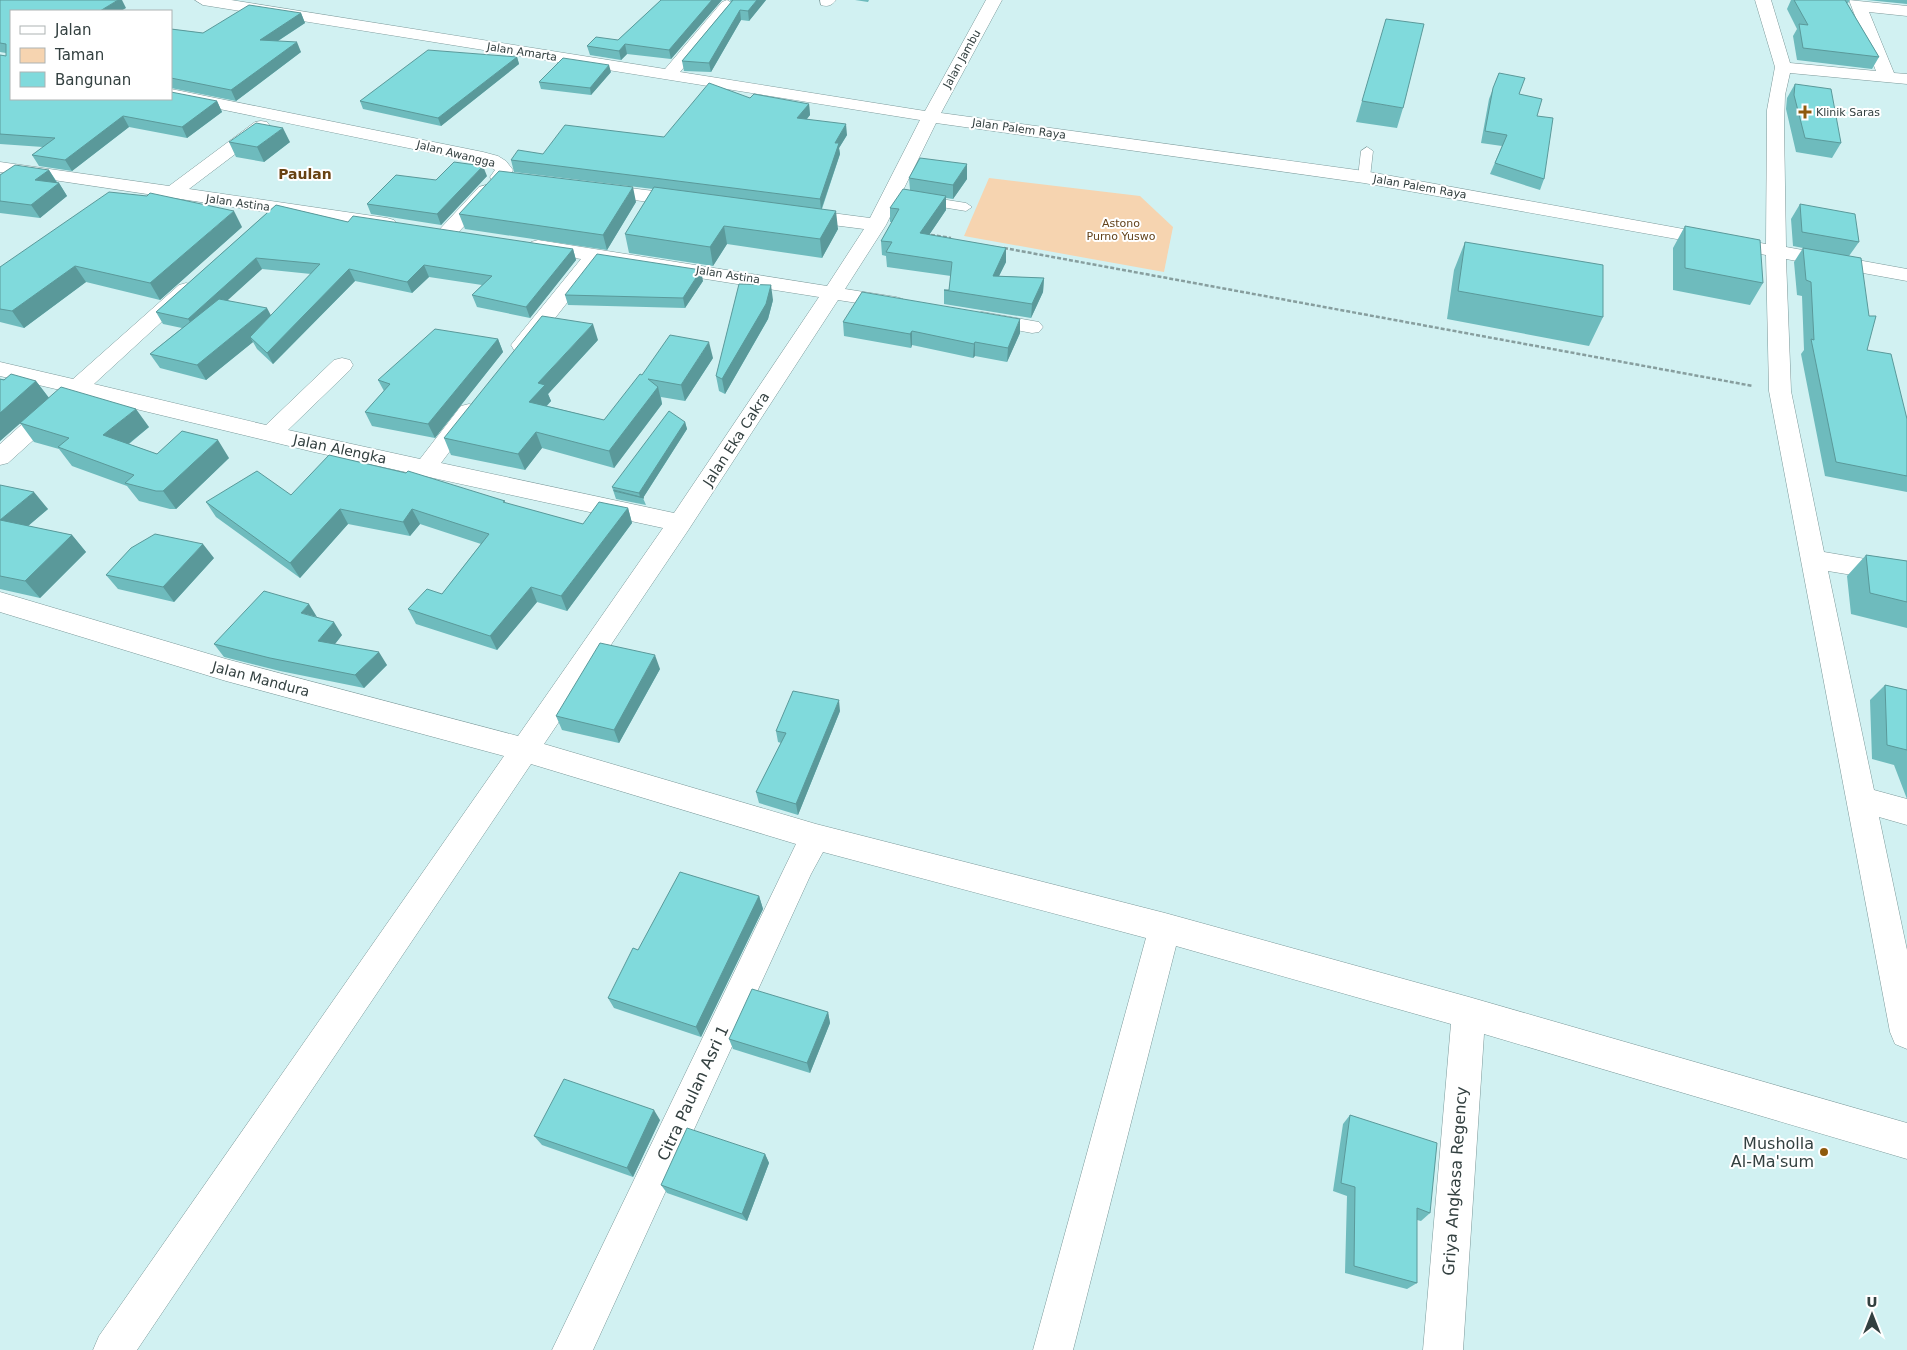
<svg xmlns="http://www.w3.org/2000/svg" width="1907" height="1350" font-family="'DejaVu Sans',sans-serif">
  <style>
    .green { fill: #f6d4b0 }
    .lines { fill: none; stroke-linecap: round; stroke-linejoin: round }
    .service-casing { stroke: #7c999a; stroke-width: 1 }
    .minor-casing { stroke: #7c999a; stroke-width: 1 }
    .path { stroke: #879e9e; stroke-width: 2.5; stroke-dasharray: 4 2; stroke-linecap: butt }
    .service { fill: #fff; fill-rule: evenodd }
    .minor { fill: #fff; fill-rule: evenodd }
    .wall { fill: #6ebbbd; fill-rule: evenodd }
    .shaded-wall { fill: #5a999a }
    .building { fill: #80dadc; stroke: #5a999a }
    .poi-dot { fill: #8f5a0d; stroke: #fff; stroke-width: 2 }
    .labels { text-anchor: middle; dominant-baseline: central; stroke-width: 4; stroke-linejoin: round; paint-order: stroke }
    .far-street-label { font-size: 11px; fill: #334040; stroke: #fff }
    .far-poi-label { font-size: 11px; fill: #334040; stroke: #fff; text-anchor: start }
    .far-park-label { font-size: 11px; fill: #62421b; stroke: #fff }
    .far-quarter-label { font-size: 14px; font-weight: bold; fill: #684212; stroke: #fff }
    .street-label { font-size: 14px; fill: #334040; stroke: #fff }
    .near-street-label { font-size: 16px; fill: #334040; stroke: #fff }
    .near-poi-label { font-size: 16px; fill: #334040; stroke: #fff; text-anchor: end }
  </style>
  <rect width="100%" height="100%" fill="#d1f1f2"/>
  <!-- green -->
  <path class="green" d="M 989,178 L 1140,196 L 1173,227 L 1164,272 L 964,236 Z"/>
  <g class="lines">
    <!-- service casing -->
    <g class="service-casing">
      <path id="service" d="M 1367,147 L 1373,151 L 1370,177 L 1364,181 L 1358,177 L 1361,151 Z
        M 922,196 L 966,203 L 972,207 L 966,211 L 917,203 L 916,200 L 917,197 Z"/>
    </g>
    <!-- minor casing -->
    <g class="minor-casing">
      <path id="minor" d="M 195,0 L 231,0 L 665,69 L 722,2 L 727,0 L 735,5 L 680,72 L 925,111 L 986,0 L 1002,0 L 941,113 L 1364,171 L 1766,244 L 1767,110 L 1775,67 L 1755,0 L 1771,0 L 1790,63 L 1876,71 L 1849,0 L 1907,6 L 1907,16 L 1869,12 L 1894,73 L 1907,74 L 1907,84 L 1790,73 L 1785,95 L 1784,125 L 1786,247 L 1907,269 L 1907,281 L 1786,259 L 1791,391 L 1824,552 L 1907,566 L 1907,584 L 1828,571 L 1874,790 L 1907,799 L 1907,825 L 1879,817 L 1907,950 L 1907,1049 L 1895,1044 L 1890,1032 L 1769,391 L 1766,255 L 1364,183 L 936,123 L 886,225 L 845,289 L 896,297 L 903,299 L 906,303 L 903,307 L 896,309 L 838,300 L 689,529 L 544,744 L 816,824 L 1165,913 L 1469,997 L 1907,1123 L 1907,1159 L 1484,1034 L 1463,1350 L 1423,1350 L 1451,1024 L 1176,946 L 1073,1350 L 1033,1350 L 1146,938 L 823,852 L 811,874 L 593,1350 L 552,1350 L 796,844 L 531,764 L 137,1350 L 93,1350 L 99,1336 L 504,756 L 226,681 L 0,612 L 0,592 L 226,659 L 518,736 L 663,528 L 314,452 L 82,396 L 8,463 L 0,465 L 0,444 L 60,390 L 0,376 L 0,362 L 73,379 L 179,285 L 186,283 L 193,285 L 196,289 L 193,293 L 94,384 L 266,425 L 334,360 L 342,358 L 350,360 L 353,365 L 350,370 L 288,430 L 420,459 L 461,406 L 469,404 L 477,406 L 480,411 L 441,463 L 674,513 L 819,297 L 599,262 L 530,350 L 522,352 L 514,350 L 511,345 L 581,259 L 538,252 L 531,250 L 528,246 L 531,242 L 538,240 L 827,286 L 864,229 L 801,221 L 794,219 L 791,215 L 794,211 L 801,209 L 870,218 L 920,120 L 203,5 Z
        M 820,0 L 836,0 C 831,6 828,7 821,5 Z
        M 171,89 L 483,152 L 498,156 L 506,161 L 513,170 L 511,173 L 534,177 L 536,181 L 534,185 L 527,187 L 492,181 L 490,177 L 495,170 L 486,164 L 171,99 Z
        M 261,121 L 267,122 L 270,126 L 267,130 L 189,189 L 387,218 L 394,220 L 397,224 L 394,228 L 387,230 L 0,172 L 0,162 L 169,186 L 255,122 Z
        M 597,184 L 686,195 L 693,197 L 695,201 L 693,205 L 686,207 L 590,194 L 588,190 L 590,186 Z
        M 486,185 L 493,187 L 495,191 L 493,195 L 454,237 L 440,237 L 437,233 L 440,229 L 479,187 Z
        M 982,312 L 1039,322 L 1043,327 L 1039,332 L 1032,333 L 975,322 L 972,318 L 975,314 Z"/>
    </g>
    <!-- path -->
    <path class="path" d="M 925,234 L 951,238
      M 1004,248 L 1753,386"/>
    <!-- service -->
    <use href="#service" class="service"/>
    <!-- minor -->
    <use href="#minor" class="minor"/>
  </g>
  <!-- wall -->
  <path class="wall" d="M 0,0 L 126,8 L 11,11 L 11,99 L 217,101 L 222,112 L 187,138 L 129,127 L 72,171 L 39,166 L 32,155 L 43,147 L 0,144 L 0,55 L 6,56 L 6,53 L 0,52 Z
    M 661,0 L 722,0 L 671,59 L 627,54 L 621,60 L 590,55 L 587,46 L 618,40 Z
    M 730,0 L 766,0 L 749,21 L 741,20 L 711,72 L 684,71 L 682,61 L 731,2 Z
    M 855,0 L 869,0 L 868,2 Z
    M 1791,0 L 1850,0 L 1848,3 L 1847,3 L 1879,57 L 1872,69 L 1797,60 L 1793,36 L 1797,29 L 1787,9 Z
    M 1867,0 L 1907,0 L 1907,4 Z
    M 301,13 L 305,23 L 278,41 L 301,52 L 236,101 L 171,88 L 171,29 L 203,33 Z
    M 517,57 L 519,64 L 441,126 L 363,109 L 360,101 Z
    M 611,72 L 591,95 L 541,89 L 539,82 Z
    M 1499,73 L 1519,94 L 1537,116 L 1544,179 L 1540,190 L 1490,174 L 1502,146 L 1481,143 L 1489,99 Z
    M 1795,84 L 1841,143 L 1832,158 L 1796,152 L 1786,109 L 1787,98 Z
    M 1362,101 L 1403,108 L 1397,128 L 1356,122 Z
    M 809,104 L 810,115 L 807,119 L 847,135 L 839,148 L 840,154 L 822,209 L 838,229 L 822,258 L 727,244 L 713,266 L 629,253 L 625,234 L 653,189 L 514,172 L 511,160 L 543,154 L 664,137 Z
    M 229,142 L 290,142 L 264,162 L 236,157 Z
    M 49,170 L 57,182 L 59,183 L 67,196 L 40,218 L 0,213 L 0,175 Z
    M 487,176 L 441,225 L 371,214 L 367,204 L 436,180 Z
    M 909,178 L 967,179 L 953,199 L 946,198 L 946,210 L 929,235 L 1006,248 L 1006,262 L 999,276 L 1044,278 L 1043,292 L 1031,318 L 944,304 L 944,290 L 949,290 L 951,276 L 887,267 L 886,256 L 882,255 L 881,241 L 892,222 L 890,222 L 890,208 L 910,190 Z
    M 636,202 L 607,250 L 465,229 L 459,214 Z
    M 1800,204 L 1859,242 L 1849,256 L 1867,350 L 1907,419 L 1907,492 L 1825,476 L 1801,354 L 1804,350 L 1802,296 L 1797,295 L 1794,262 L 1803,248 L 1793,246 L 1791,219 Z
    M 276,205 L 348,222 L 573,249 L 576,260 L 530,318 L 477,307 L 472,295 L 482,285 L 429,277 L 412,293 L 355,281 L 273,364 L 257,349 L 253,342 L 206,380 L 160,368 L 150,354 L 182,328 L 163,324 L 156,312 ZM 262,269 L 311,274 L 271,315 L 227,300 Z
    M 1685,226 L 1763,283 L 1750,305 L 1673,290 L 1673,248 Z
    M 242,227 L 160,300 L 86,282 L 24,328 L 0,322 L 0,267 Z
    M 1465,242 L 1603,317 L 1589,346 L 1447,319 L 1454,270 Z
    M 703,281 L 685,308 L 568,305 L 565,295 Z
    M 773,300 L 768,319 L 725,394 L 719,391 L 716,376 Z
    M 843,322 L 1020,333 L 1007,362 L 975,356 L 973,358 L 912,345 L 911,348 L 844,336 Z
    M 498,339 L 503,352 L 435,438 L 372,426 L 365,412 L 384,391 L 378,380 Z
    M 598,340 L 548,394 L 551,401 L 547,406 L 604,420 L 642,375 L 713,358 L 685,401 L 661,397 L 662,404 L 614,468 L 542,448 L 525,470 L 451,455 L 444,438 Z
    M 0,379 L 36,381 L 49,398 L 149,427 L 129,444 L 157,454 L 229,458 L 176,509 L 170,509 L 139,501 L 127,486 L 72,466 L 59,449 L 34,442 L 20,423 L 0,441 Z
    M 685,422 L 687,429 L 643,498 L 646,505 L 616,499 L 612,487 Z
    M 0,485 L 48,509 L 28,526 L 72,535 L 86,552 L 40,598 L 0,589 Z
    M 291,495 L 505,503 L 583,524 L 628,508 L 632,523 L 567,611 L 537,602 L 497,650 L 416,624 L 408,609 L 442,594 L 481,544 L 420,524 L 410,536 L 348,524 L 300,578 L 216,517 L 206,502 Z
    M 1866,555 L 1907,561 L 1907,628 L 1851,614 L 1847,576 Z
    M 214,558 L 174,602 L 118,589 L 106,575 Z
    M 317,617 L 342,635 L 335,644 L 387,665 L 364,688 L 280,671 L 224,657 L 214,644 Z
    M 660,669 L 619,743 L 562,730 L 556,716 Z
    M 1885,685 L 1907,690 L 1907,799 L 1894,765 L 1872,759 L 1870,700 Z
    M 840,711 L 798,815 L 759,803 L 756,792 L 781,743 L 778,742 L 776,731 Z
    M 759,896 L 763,909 L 701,1037 L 614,1008 L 608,998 L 638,950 Z
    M 828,1012 L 830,1023 L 810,1073 L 733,1049 L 729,1039 Z
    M 1350,1115 L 1430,1213 L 1421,1221 L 1417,1220 L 1417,1283 L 1407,1289 L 1345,1273 L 1347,1196 L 1333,1191 L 1343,1124 Z
    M 660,1120 L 633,1177 L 542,1145 L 534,1136 Z
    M 765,1154 L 769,1163 L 747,1221 L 667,1193 L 661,1185 Z"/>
  <!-- shaded-wall -->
  <path class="shaded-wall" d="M 118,0 L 122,0 L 126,8 L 121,11 L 100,11 Z
    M 712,0 L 722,0 L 671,59 L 669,50 Z
    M 757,0 L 766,0 L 749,21 L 748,11 Z
    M 740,10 L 741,20 L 711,72 L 709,63 Z
    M 301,13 L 305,23 L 264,50 L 260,40 Z
    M 297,42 L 301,52 L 236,101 L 231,90 Z
    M 625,44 L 627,54 L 621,60 L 619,51 Z
    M 517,57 L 519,64 L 441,126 L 438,118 Z
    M 609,65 L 611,72 L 591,95 L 590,88 Z
    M 217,101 L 222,112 L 187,138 L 182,127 Z
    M 809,104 L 810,115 L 798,129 L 797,118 Z
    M 123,116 L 129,127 L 72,171 L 65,160 Z
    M 846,124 L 847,135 L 839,148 L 840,154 L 821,210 L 820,199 L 835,143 Z
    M 283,128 L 290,142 L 264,162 L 257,147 Z
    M 967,164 L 967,179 L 953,199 L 953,185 Z
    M 483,166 L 487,176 L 441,225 L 437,214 Z
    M 49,170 L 57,183 L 35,180 Z
    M 59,183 L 67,196 L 40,218 L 31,205 Z
    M 633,187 L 636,202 L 607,250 L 603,235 Z
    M 946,196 L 946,210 L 921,247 L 920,233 Z
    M 234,211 L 242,227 L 160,300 L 150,283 Z
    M 836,211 L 838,229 L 822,258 L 820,239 Z
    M 724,226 L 727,244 L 713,266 L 710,247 Z
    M 1006,248 L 1006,262 L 992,290 L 993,276 Z
    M 573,249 L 576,260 L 530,318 L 526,307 Z
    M 256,258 L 262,269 L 195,330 L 188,319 Z
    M 424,265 L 429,277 L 412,293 L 407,282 Z
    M 75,266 L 86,282 L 24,328 L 12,311 Z
    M 349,269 L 355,281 L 273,364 L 267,353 Z
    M 701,270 L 703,281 L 685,308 L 683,298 Z
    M 1044,278 L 1043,292 L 1031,318 L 1032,304 Z
    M 771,285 L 773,300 L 768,319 L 725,394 L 722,379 Z
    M 267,308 L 275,323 L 250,337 L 253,342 L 206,380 L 197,365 Z
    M 1020,319 L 1020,333 L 1007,362 L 1008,348 Z
    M 593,324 L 598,340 L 548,394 L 551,401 L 535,418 L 529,402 L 538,383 Z
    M 912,331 L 912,345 L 911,348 L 910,334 Z
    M 498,339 L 503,352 L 435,438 L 428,424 Z
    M 709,342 L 713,358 L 685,401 L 681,385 Z
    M 975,342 L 975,356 L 973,358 L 974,344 Z
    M 36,381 L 49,398 L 0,441 L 0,413 Z
    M 658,387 L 662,404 L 614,468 L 609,451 Z
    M 136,409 L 149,427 L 117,453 L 103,435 Z
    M 685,422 L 687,429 L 643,498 L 640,497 L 639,493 Z
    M 536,432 L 542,448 L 525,470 L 518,454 Z
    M 218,440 L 229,458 L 176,509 L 163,491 Z
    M 34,492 L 48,509 L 15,537 L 0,520 Z
    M 628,508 L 632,523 L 567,611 L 561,596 Z
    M 340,509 L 348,524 L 300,578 L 290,563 Z
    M 412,509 L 420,524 L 410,536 L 403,522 Z
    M 72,535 L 86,552 L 40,598 L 25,581 Z
    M 203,544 L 214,558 L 174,602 L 163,587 Z
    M 531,587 L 537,602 L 497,650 L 490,636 Z
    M 309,604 L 317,617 L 301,613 Z
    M 334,622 L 342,635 L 327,654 L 318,641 Z
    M 379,652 L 387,665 L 364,688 L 355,675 Z
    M 655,655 L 660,669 L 619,743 L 614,730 Z
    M 839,700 L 840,711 L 798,815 L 796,804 Z
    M 759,896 L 763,909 L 701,1037 L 696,1027 Z
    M 828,1012 L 830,1023 L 810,1073 L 807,1063 Z
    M 654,1110 L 660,1120 L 633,1177 L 627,1168 Z
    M 765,1154 L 769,1163 L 747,1221 L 742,1214 Z"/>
  <!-- building -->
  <path class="building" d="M 0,0 L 118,0 L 100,11 L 11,11 L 11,99 L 171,99 L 171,92 L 217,101 L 182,127 L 123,116 L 65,160 L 32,155 L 55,138 L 0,134 L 0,55 L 6,56 L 6,44 L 0,43 Z
    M 661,0 L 712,0 L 669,50 L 625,44 L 619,51 L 587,46 L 596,37 L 618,40 Z
    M 733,0 L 757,0 L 748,11 L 740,10 L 709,63 L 682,61 Z
    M 1794,0 L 1845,0 L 1879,57 L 1803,48 L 1799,24 L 1808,25 Z
    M 249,5 L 301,13 L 260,40 L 297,42 L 231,90 L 171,78 L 171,29 L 203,33 Z
    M 1386,19 L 1424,24 L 1403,108 L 1362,101 Z
    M 428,50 L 517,57 L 438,118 L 360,101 Z
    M 563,58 L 609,65 L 590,88 L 539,82 Z
    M 1499,73 L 1525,78 L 1519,94 L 1542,99 L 1537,116 L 1553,118 L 1544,179 L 1495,163 L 1507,135 L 1485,131 L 1493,88 Z
    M 709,83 L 750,98 L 754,94 L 809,104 L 797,118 L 846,124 L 835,143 L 839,143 L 820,199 L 511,160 L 518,150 L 543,154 L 565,125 L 664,137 Z
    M 1795,84 L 1831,89 L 1841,143 L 1805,138 L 1794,95 Z
    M 256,123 L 283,128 L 257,147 L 229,142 Z
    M 920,158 L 967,164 L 953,185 L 909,178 Z
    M 454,162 L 483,166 L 437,214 L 367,204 L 396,175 L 436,180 Z
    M 15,165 L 49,170 L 35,180 L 59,183 L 31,205 L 0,201 L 0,175 Z
    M 499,171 L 633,187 L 603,235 L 459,214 Z
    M 654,187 L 836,211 L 820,239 L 724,226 L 710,247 L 625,234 Z
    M 903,189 L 946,196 L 920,233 L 1006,248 L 993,276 L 1044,278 L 1032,304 L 944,290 L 949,290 L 952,262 L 886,252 L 892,242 L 881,241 L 899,209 L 890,208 Z
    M 109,192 L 147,196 L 150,193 L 234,211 L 150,283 L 75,266 L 12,311 L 0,309 L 0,267 Z
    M 1800,204 L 1855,214 L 1859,242 L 1802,232 Z
    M 276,205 L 348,222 L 353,216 L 573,249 L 526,307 L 472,295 L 492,276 L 424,265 L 407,282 L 349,269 L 267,353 L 250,337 L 320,264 L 256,258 L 188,319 L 156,312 Z
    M 1685,226 L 1760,240 L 1763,283 L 1685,268 Z
    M 1465,242 L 1603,265 L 1603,317 L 1458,291 Z
    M 1803,248 L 1861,258 L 1869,316 L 1876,316 L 1867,350 L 1891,354 L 1907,419 L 1907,476 L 1836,462 L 1811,339 L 1814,340 L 1811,282 L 1806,280 Z
    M 597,254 L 701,270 L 683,298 L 565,295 Z
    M 739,284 L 771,285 L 766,304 L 722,379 L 716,376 Z
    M 862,292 L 1020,319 L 1008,348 L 975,342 L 974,344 L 912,331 L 910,334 L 843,322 Z
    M 219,299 L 267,308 L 197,365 L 150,354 Z
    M 542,316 L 593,324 L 538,383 L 545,385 L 529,402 L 604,420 L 640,374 L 642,375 L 670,335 L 709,342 L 681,385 L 648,379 L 658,387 L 609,451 L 536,432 L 518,454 L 444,438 Z
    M 435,329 L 498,339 L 428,424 L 365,412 L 390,384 L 378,380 Z
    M 11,374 L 36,381 L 0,413 L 0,379 L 4,380 Z
    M 61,387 L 136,409 L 103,435 L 157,454 L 182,431 L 218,440 L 163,491 L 156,491 L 125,483 L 134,475 L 58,447 L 69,438 L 20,423 Z
    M 669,411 L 685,422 L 639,493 L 612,487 Z
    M 329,455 L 406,473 L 408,471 L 505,501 L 503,502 L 583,524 L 599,502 L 628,508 L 561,596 L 531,587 L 490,636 L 408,609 L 427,589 L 442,594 L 489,534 L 412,509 L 403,522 L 340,509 L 290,563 L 206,502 L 257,471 L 291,495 Z
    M 0,485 L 34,492 L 0,520 Z
    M 614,490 L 644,498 L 614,491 Z
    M 0,520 L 72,535 L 25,581 L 0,576 Z
    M 155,534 L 203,544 L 163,587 L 106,575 L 131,548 Z
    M 1866,555 L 1907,561 L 1907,602 L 1870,593 Z
    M 264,591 L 309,604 L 301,613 L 334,622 L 318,641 L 379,652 L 355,675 L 270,658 L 214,644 Z
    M 600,643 L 655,655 L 614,730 L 556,716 Z
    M 1885,685 L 1907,690 L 1907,750 L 1887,745 Z
    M 793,691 L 839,700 L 796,804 L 756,792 L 786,733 L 776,731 Z
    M 680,872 L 759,896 L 696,1027 L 608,998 L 633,948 L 638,950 Z
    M 752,989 L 828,1012 L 807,1063 L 729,1039 Z
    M 564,1079 L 654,1110 L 627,1168 L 534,1136 Z
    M 1350,1115 L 1437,1143 L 1430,1213 L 1417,1208 L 1417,1283 L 1354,1266 L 1355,1187 L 1341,1183 Z
    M 687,1128 L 765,1154 L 742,1214 L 661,1185 Z"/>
  <!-- markers -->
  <g class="poi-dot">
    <path d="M1802.5 104.5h5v5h5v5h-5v5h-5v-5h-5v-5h5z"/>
    <circle cx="1824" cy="1152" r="5"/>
  </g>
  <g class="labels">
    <!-- far-street labels -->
    <g class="far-street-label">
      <text transform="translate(522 52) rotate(9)">Jalan Amarta</text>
      <text transform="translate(962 59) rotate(-61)">Jalan Jambu</text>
      <text transform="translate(1019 129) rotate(8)">Jalan Palem Raya</text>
      <text transform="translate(456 154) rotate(14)">Jalan Awangga</text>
      <text transform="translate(1420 187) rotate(10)">Jalan Palem Raya</text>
      <text transform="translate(238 203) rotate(8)">Jalan Astina</text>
      <text transform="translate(728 275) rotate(9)">Jalan Astina</text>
    </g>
    <!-- far-poi labels -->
    <g class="far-poi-label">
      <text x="1816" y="112">Klinik Saras</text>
    </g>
    <!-- far-park labels -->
    <g class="far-park-label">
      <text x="1121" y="223">Astono<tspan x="1121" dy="13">Purno Yuswo</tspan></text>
    </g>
    <!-- far-quarter labels -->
    <g class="far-quarter-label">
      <text x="305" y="174">Paulan</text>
    </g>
    <!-- street labels -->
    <g class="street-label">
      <text transform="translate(736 439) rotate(-57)">Jalan Eka Cakra</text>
      <text transform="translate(340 449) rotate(12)">Jalan Alengka</text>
      <text transform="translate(261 679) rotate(15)">Jalan Mandura</text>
    </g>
    <!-- near-street labels -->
    <g class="near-street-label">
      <text transform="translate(693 1093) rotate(-65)">Citra Paulan Asri 1</text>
      <text transform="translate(1455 1181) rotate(-86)">Griya Angkasa Regency</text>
    </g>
    <!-- near-poi labels -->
    <g class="near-poi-label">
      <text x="1814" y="1143">Musholla<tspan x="1814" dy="18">Al-Ma'sum</tspan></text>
    </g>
  </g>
  <!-- legend -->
  <rect x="10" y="10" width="162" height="90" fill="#ffffff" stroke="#adb3b3"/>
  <rect x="20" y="26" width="25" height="8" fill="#ffffff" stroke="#adb3b3"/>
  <text x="55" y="35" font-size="15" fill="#334040">Jalan</text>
  <rect x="20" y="48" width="25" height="15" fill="#f6d4b0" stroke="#adb3b3"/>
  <text x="55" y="60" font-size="15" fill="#334040">Taman</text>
  <rect x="20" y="72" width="25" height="15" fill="#80dadc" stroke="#adb3b3"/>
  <text x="55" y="85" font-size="15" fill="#334040">Bangunan</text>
  <!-- north arrow -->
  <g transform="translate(1872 1315)" stroke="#ffffff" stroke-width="4" paint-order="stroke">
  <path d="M0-4L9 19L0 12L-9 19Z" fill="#334040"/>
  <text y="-8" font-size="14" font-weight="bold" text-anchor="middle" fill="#334040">U</text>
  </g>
</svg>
